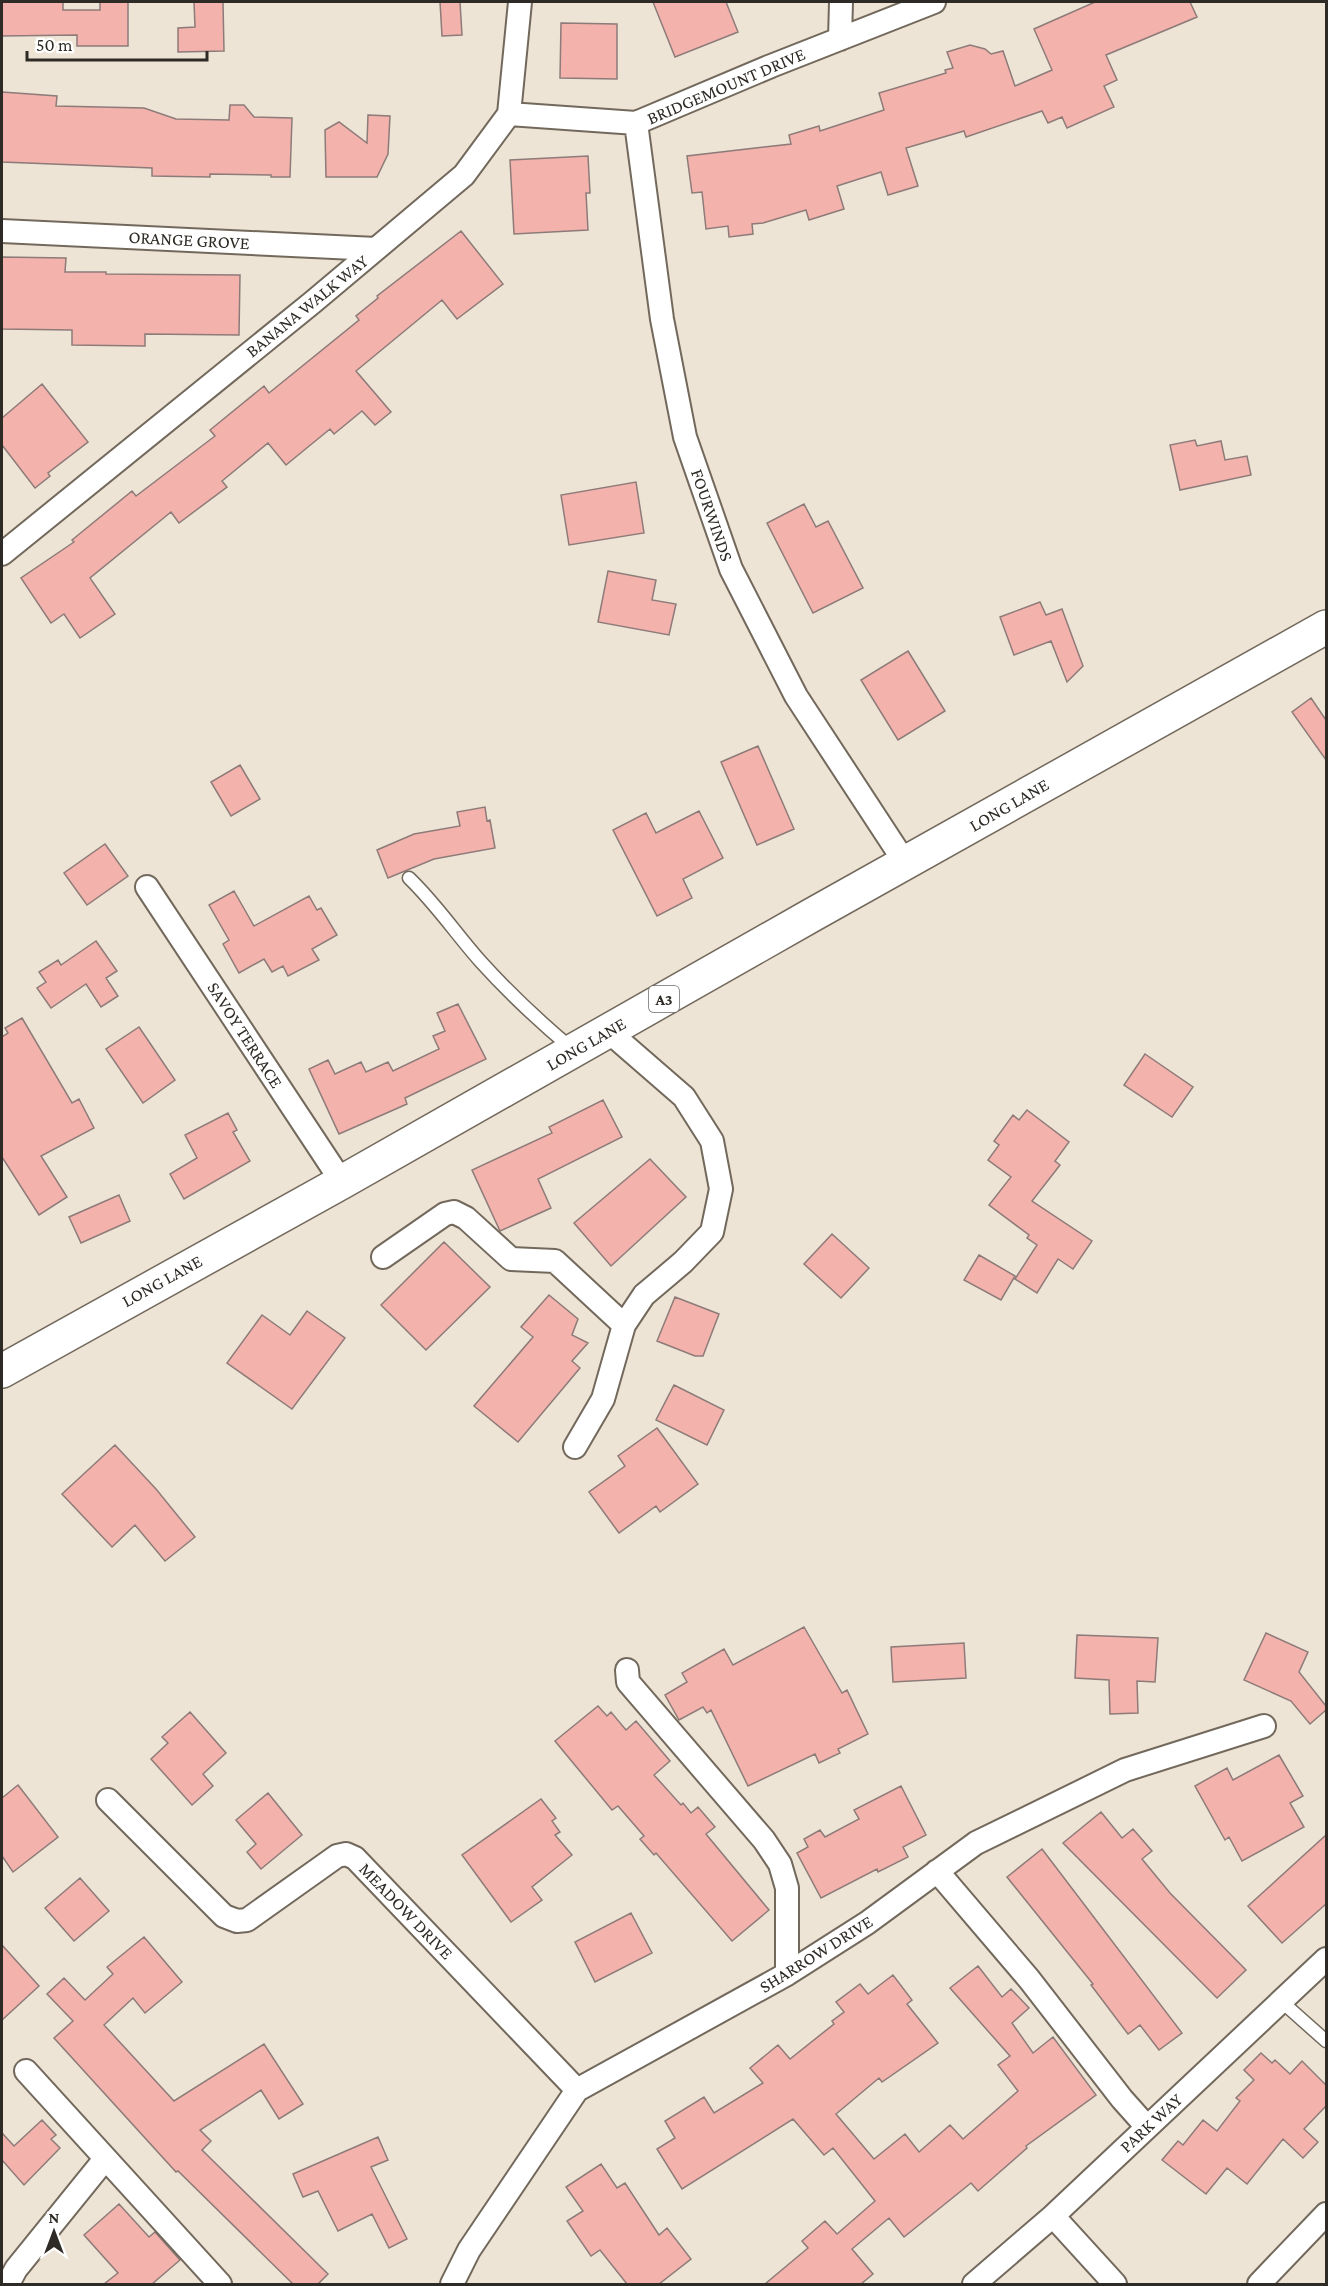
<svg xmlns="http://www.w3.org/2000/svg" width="1328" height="2286" font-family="'Crimson Pro',serif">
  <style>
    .building { fill: #f4b2ac; stroke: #8d7b79; stroke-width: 1.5 }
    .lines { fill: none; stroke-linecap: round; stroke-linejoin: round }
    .service-casing { stroke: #72695c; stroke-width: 15 }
    .minor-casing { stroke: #72695c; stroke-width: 26 }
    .primary-casing { stroke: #72695c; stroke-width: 36 }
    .service { stroke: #fff; stroke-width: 12 }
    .minor { stroke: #fff; stroke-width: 22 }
    .primary { stroke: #fff; stroke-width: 33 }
    .labels { text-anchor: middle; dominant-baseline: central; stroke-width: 6; stroke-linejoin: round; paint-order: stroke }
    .shield { fill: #fff; stroke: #6d6a66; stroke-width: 1.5 }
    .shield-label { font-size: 16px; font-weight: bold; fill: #2e2a25 }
    .street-label { font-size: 18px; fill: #2e2a25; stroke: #fff }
  </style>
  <rect width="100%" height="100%" fill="#eee4d5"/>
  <!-- building -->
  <path class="building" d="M 2,2 L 63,2 L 63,10 L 100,10 L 100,2 L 128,2 L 128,46 L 77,46 L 77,35 L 2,36 Z
    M 194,2 L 223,2 L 224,51 L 178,52 L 178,28 L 195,27 Z
    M 440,2 L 460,2 L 462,35 L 442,36 Z
    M 653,2 L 726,2 L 738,32 L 675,57 Z
    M 1095,2 L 1190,2 L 1197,17 L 1106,55 L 1117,80 L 1104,86 L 1114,107 L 1067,128 L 1062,117 L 1048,123 L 1042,111 L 966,137 L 964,131 L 906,148 L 918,186 L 888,195 L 881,172 L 837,186 L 844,209 L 809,220 L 806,210 L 763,223 L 752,224 L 753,234 L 729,237 L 728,226 L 706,229 L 702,192 L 692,193 L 687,156 L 791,144 L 789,135 L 819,126 L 820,131 L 884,110 L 879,93 L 946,73 L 945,70 L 953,68 L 947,52 L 970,45 L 985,49 L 991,54 L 1003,51 L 1015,86 L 1052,70 L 1034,29 Z
    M 561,23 L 617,24 L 617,79 L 560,78 Z
    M 2,92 L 57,96 L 56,106 L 144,108 L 176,119 L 229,120 L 230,105 L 244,105 L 254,117 L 292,118 L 290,177 L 271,177 L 271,175 L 210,174 L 210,177 L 152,176 L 152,168 L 2,162 Z
    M 368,115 L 390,116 L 388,154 L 377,177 L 326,177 L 325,130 L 339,122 L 367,143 Z
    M 588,156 L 590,193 L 586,193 L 588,230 L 514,234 L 510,160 Z
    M 461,231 L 503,284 L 457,319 L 442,300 L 356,371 L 391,412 L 375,425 L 362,411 L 334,434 L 330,429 L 286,465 L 268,443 L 222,481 L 227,487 L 179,523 L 171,512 L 90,578 L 115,614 L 80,638 L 64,614 L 51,623 L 21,578 L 74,542 L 72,540 L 132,491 L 136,496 L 215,436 L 210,430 L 264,386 L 269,393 L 359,320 L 356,316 L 378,298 L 377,296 Z
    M 2,257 L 66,258 L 65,272 L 106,272 L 106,274 L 240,275 L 239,335 L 145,334 L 145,346 L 72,345 L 72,330 L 2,329 Z
    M 42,384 L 88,442 L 48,473 L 50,476 L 35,488 L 2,445 L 2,418 Z
    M 1195,440 L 1197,446 L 1221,441 L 1225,460 L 1247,456 L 1251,475 L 1180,490 L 1170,445 Z
    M 636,482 L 644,533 L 569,545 L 561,495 Z
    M 804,504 L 816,527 L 828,521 L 863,588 L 813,613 L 767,523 Z
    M 608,571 L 656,580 L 652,600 L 676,604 L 669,635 L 598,622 Z
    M 1040,602 L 1046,615 L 1062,609 L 1083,666 L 1067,682 L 1051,641 L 1014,655 L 1000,617 Z
    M 908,651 L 945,711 L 898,740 L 861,680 Z
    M 1311,698 L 1326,720 L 1326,760 L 1292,712 Z
    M 758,746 L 794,829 L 757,845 L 721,762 Z
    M 240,765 L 260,799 L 231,816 L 211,782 Z
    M 485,807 L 487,821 L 490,820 L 495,848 L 434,859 L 388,878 L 377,850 L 414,834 L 460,826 L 457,812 Z
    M 699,811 L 723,858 L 683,879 L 692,898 L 657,916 L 613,830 L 646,813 L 656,833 Z
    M 105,844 L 128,876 L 87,905 L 64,873 Z
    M 234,891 L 254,926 L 309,896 L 317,910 L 321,908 L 337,935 L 312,949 L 319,960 L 288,976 L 283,966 L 272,972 L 264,959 L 239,973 L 223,944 L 229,940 L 209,905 Z
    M 96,941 L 117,971 L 106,978 L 118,996 L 101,1007 L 86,984 L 51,1008 L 37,988 L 46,982 L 39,972 L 58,960 L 61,965 Z
    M 458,1004 L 486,1059 L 405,1098 L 407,1104 L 339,1134 L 309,1069 L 328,1060 L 335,1074 L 361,1062 L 366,1072 L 388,1062 L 393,1071 L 439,1049 L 433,1036 L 445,1031 L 437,1013 Z
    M 22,1018 L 72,1103 L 79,1099 L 94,1128 L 41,1156 L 67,1197 L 39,1215 L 2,1157 L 2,1037 L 8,1033 L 5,1028 Z
    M 139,1027 L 175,1080 L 143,1103 L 106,1049 Z
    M 1145,1054 L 1193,1087 L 1172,1117 L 1124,1085 Z
    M 603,1100 L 622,1137 L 538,1179 L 551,1208 L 500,1231 L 472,1170 L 552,1133 L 549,1127 Z
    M 1027,1110 L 1069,1142 L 1055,1161 L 1060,1165 L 1032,1201 L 1092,1241 L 1073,1269 L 1058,1259 L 1037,1293 L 1015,1279 L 1037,1245 L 1027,1238 L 1029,1235 L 989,1205 L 1011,1177 L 988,1160 L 999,1145 L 994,1141 L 1013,1115 L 1019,1120 Z
    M 228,1113 L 237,1130 L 233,1132 L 250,1161 L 184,1199 L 170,1174 L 197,1158 L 185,1135 Z
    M 650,1159 L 686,1197 L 611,1266 L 574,1223 Z
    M 119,1195 L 130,1221 L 81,1243 L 69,1217 Z
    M 832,1234 L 869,1268 L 841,1298 L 804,1264 Z
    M 444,1242 L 490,1287 L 426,1350 L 381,1305 Z
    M 979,1255 L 1015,1276 L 1001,1300 L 964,1280 Z
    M 549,1295 L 578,1319 L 572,1335 L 588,1343 L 572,1361 L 580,1368 L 518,1442 L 474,1406 L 533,1337 L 521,1327 Z
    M 675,1297 L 719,1314 L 703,1356 L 695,1356 L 657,1341 Z
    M 307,1311 L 345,1338 L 292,1409 L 227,1363 L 262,1315 L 290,1335 Z
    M 674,1385 L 724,1410 L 707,1445 L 656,1420 Z
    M 657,1428 L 698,1484 L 660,1512 L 656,1506 L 619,1533 L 589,1492 L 625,1466 L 618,1456 Z
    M 115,1445 L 156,1489 L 195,1537 L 165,1561 L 135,1525 L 112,1547 L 62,1494 Z
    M 804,1627 L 842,1693 L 847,1690 L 868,1734 L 838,1749 L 840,1753 L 819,1763 L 815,1754 L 748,1786 L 711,1710 L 707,1713 L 703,1707 L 679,1720 L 665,1695 L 687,1682 L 682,1673 L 724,1649 L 733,1665 Z
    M 1266,1633 L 1308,1652 L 1299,1672 L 1326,1706 L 1326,1710 L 1310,1724 L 1291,1701 L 1244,1680 Z
    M 1077,1635 L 1158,1638 L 1155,1682 L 1137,1681 L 1138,1713 L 1110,1714 L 1109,1680 L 1075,1678 Z
    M 964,1643 L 966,1678 L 893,1682 L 891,1647 Z
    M 598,1706 L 607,1716 L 611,1712 L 626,1730 L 636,1721 L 670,1761 L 654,1775 L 681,1805 L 683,1803 L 691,1813 L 698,1807 L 715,1827 L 706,1834 L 769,1910 L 732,1941 L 656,1853 L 654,1855 L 640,1839 L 644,1836 L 618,1806 L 612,1810 L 555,1741 Z
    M 190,1712 L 226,1753 L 203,1774 L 213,1786 L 192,1805 L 151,1759 L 168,1743 L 162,1737 Z
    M 1279,1755 L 1303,1796 L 1290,1803 L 1304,1827 L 1242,1861 L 1229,1837 L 1225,1840 L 1195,1786 L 1227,1768 L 1233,1780 Z
    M 18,1785 L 58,1837 L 13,1872 L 2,1856 L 2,1798 Z
    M 901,1786 L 926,1835 L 903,1847 L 908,1857 L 878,1872 L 877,1869 L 821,1898 L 797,1853 L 808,1847 L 804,1839 L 820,1830 L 825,1837 L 859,1819 L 854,1810 Z
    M 268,1793 L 302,1835 L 261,1869 L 247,1852 L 256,1844 L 236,1820 Z
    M 541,1799 L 556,1818 L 552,1821 L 560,1832 L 555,1835 L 572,1855 L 532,1887 L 542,1900 L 511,1922 L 462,1855 Z
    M 1101,1812 L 1122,1838 L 1133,1829 L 1152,1851 L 1142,1859 L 1170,1893 L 1246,1970 L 1217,1998 L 1063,1843 Z
    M 1326,1835 L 1326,1904 L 1282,1943 L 1248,1906 Z
    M 1042,1849 L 1182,2033 L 1159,2050 L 1140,2025 L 1128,2034 L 1091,1985 L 1093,1984 L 1007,1877 Z
    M 80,1878 L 109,1911 L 74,1941 L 45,1908 Z
    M 631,1913 L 652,1953 L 595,1982 L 575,1942 Z
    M 144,1937 L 182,1982 L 145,2013 L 133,1998 L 104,2025 L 174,2101 L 264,2044 L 303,2104 L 279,2119 L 261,2090 L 200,2130 L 211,2141 L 202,2150 L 328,2274 L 318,2284 L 293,2284 L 178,2171 L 176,2172 L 54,2038 L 73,2021 L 47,1994 L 64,1978 L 85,2000 L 113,1974 L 107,1967 Z
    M 2,1945 L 39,1986 L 2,2020 Z
    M 978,1966 L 1002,1997 L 1011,1989 L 1029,2008 L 1012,2023 L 1033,2053 L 1053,2037 L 1096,2095 L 1026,2146 L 1027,2148 L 978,2191 L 971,2183 L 904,2237 L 889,2218 L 852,2249 L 873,2274 L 861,2284 L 765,2284 L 808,2248 L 802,2241 L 825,2221 L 837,2234 L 875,2201 L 833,2148 L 824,2155 L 793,2119 L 682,2189 L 657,2149 L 675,2138 L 665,2121 L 704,2097 L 714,2113 L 763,2083 L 750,2068 L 778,2045 L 790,2059 L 834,2024 L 832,2021 L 844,2012 L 836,2002 L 860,1984 L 868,1994 L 893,1975 L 912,2000 L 907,2004 L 938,2043 L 882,2082 L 879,2078 L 836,2114 L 874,2159 L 905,2134 L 919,2152 L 950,2125 L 963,2139 L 1018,2091 L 998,2065 L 1010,2056 L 950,1988 Z
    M 1261,2053 L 1272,2063 L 1275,2060 L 1290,2074 L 1302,2061 L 1326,2085 L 1326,2106 L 1304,2129 L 1318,2142 L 1303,2158 L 1283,2139 L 1247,2184 L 1227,2168 L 1206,2194 L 1162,2160 L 1178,2141 L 1183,2145 L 1203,2120 L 1217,2131 L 1240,2101 L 1236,2098 L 1254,2080 L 1244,2070 Z
    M 42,2120 L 56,2135 L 51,2139 L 60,2148 L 24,2185 L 2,2160 L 2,2133 L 14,2146 Z
    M 378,2137 L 388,2160 L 371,2167 L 407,2239 L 389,2248 L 372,2214 L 338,2231 L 318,2191 L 303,2197 L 293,2174 Z
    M 601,2164 L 617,2188 L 625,2183 L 659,2235 L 667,2228 L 691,2259 L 659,2284 L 627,2284 L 600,2250 L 591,2256 L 567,2221 L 583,2211 L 566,2187 Z
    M 119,2204 L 149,2237 L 155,2232 L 180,2260 L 152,2284 L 104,2284 L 118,2273 L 84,2235 Z"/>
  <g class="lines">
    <!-- service casing -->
    <g class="service-casing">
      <path id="service" d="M 409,878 C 437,905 456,934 481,962 C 509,993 539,1021 571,1048
        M 1281,2001 L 1326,2041"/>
    </g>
    <!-- minor casing -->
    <g class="minor-casing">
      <path id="minor" d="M 840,39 L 841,2
        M 509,114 L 636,123 L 771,66 L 934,2
        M 636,123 L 662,319 L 685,437 L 731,569 L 796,696 L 906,864
        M 2,231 L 376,249
        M 2,554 L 313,302 L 464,175 L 509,114 L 520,2
        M 147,887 L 342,1182
        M 383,1257 L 445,1214 L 454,1212 L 466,1218 L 511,1259 L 555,1261 L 624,1325
        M 575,1447 L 603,1399 L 624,1325 L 644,1295 L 683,1262 L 712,1232 L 721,1189 L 712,1141 L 684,1097 L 608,1031
        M 627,1670 L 628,1682 L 764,1840 L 780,1864 L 787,1888 L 787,1974
        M 108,1800 L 224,1916 L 237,1921 L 247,1920 L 337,1856 L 346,1854 L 355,1858 L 577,2090
        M 937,1871 L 1029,1979 L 1122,2099 L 1147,2127
        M 26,2071 L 220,2284
        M 1053,2216 L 1115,2284
        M 8,2284 L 16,2269 L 105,2159
        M 452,2284 L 469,2250 L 577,2090 L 787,1974 L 867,1923 L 976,1843 L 1125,1770 L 1264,1726
        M 974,2284 L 1053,2216 L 1326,1959
        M 1259,2284 L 1326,2214"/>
    </g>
    <!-- primary casing -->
    <g class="primary-casing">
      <path id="primary" d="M 2,1371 L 342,1182 L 812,915 L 1326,627"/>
    </g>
    <!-- service -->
    <use href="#service" class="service"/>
    <!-- minor -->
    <use href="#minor" class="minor"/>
    <!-- primary -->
    <use href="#primary" class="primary"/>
  </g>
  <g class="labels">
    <!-- shield labels -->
    <rect class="shield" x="649" y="986" width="30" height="26" rx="4.5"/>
    <g class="shield-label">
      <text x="664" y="999">A3</text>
    </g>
    <!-- street labels -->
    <g class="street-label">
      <text transform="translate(726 86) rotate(-23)">BRIDGEMOUNT DRIVE</text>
      <text transform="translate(189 240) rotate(3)">ORANGE GROVE</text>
      <text transform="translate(307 306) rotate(-39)">BANANA WALK WAY</text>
      <text transform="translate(712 515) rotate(71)">FOURWINDS</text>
      <text transform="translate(1009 805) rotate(-30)">LONG LANE</text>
      <text transform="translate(245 1035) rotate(57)">SAVOY TERRACE</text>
      <text transform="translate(586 1044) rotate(-30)">LONG LANE</text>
      <text transform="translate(162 1281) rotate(-29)">LONG LANE</text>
      <text transform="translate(406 1911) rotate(46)">MEADOW DRIVE</text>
      <text transform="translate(816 1954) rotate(-32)">SHARROW DRIVE</text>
      <text transform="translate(1151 2123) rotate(-43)">PARK WAY</text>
    </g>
  </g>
  <!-- border -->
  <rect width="1328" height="2286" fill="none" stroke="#2e2a25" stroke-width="6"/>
  <!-- north arrow -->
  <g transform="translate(54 2232)" stroke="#ffffff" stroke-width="4.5" paint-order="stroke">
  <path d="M0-4.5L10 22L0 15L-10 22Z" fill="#2e2a25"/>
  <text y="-9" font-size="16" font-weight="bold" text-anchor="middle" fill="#2e2a25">N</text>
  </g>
  <!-- scale -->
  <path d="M27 51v9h180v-9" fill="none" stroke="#2e2a25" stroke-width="3"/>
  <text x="36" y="51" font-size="18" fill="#2e2a25" stroke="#ffffff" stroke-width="4.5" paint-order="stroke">50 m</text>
</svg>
